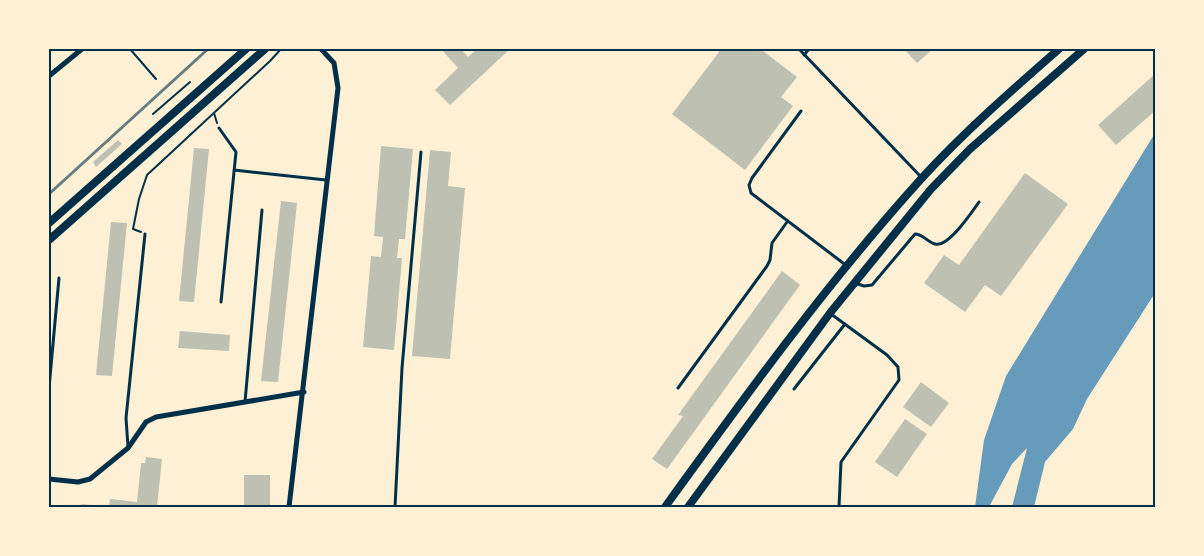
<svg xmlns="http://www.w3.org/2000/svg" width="1204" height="556" font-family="Lato,sans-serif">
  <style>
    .water { fill: #669bbc }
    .building { fill: #bec0b2 }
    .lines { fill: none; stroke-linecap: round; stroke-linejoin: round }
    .path { stroke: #003049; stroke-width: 2 }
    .service { stroke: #003049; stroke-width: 3 }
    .minor { stroke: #003049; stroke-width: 5 }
    .tertiary { stroke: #003049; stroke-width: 8 }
    .rail { stroke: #657d81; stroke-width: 3 }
    .neatline { fill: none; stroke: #003049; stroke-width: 2 }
  </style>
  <rect width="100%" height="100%" fill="#fdf0d5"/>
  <!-- water -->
  <path class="water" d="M 1155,133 L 1155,293 L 1087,399 L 1073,429 L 1045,462 L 1034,507 L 1012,507 L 1027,448 L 1012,464 L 989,507 L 975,507 L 984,440 L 1006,376 Z"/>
  <!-- building -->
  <path class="building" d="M 441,49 L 461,49 L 468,57 L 477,49 L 510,49 L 450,105 L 435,90 L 458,68 Z
    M 715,49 L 765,49 L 763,51 L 797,77 L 781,97 L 793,106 L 745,170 L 672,114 L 719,52 Z
    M 904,49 L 933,49 L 917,63 Z
    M 1155,74 L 1155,111 L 1116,145 L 1098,125 Z
    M 118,140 L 122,144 L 96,167 L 93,162 Z
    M 381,146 L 413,149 L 405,239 L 399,239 L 397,258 L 402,258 L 394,350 L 363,347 L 371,256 L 381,257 L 383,237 L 374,236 Z
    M 194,148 L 209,149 L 194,302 L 179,301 Z
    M 430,150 L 451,152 L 448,186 L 465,188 L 450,359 L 412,356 Z
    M 1025,173 L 1068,204 L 1001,296 L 985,285 L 965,312 L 924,283 L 944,255 L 959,265 Z
    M 281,201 L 297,203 L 278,382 L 261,381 Z
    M 111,222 L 127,223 L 112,376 L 96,375 Z
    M 782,271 L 800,285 L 667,469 L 652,459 L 683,416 L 678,415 Z
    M 180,331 L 230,335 L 229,351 L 178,348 Z
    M 921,382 L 949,403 L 931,427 L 903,407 Z
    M 905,419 L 927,434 L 897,477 L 875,462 Z
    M 146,457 L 162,459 L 157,507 L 109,507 L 110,499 L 137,502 L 141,463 L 145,463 Z
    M 244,475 L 270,475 L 270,507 L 244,507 Z
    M 81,504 L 103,506 L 103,507 L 81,507 Z"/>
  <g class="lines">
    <!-- path -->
    <path class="path" d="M 130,49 L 156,79
      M 214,113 L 217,123
      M 153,114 L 190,82
      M 141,232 L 133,229 L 139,199 L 147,175 L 270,61 L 281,49"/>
    <!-- service -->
    <path class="service" d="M 799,49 L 922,178
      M 804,55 L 809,49
      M 801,111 L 752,178 L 749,185 L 751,193 L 847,266
      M 219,128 L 236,152 L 221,302
      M 234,170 L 326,180
      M 855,283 L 864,286 L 872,285 L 915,234 C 923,234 927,242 935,244 C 948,248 972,212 979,202
      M 831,314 L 887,355 L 898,367 L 899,380 L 841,462 L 839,507
      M 49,388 L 59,278
      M 678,388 L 767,266 L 770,260 L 772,243 L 787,222
      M 794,389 L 845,324
      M 245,402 L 262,210
      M 128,447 L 126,418 L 145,234
      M 395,507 L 402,368 L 421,152"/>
    <!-- minor -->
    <path class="minor" d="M 49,76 L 82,49
      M 49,479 L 78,482 L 90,479 L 128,448 L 146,422 L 156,417 L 304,392
      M 289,507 L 338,88 L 334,63 L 321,49"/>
    <!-- tertiary -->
    <path class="tertiary" d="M 49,223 L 246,49
      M 49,240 L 265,49
      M 665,507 C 746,395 828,282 921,179 C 964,132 1012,90 1059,49
      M 688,507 L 830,313 L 931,189 L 970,149 L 1084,49"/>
    <!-- rail -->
    <path class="rail" d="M 49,194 L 208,49"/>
  </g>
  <!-- border -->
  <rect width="1204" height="556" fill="none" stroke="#fdf0d5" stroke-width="100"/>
  <rect x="50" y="50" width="1104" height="456" class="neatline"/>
</svg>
